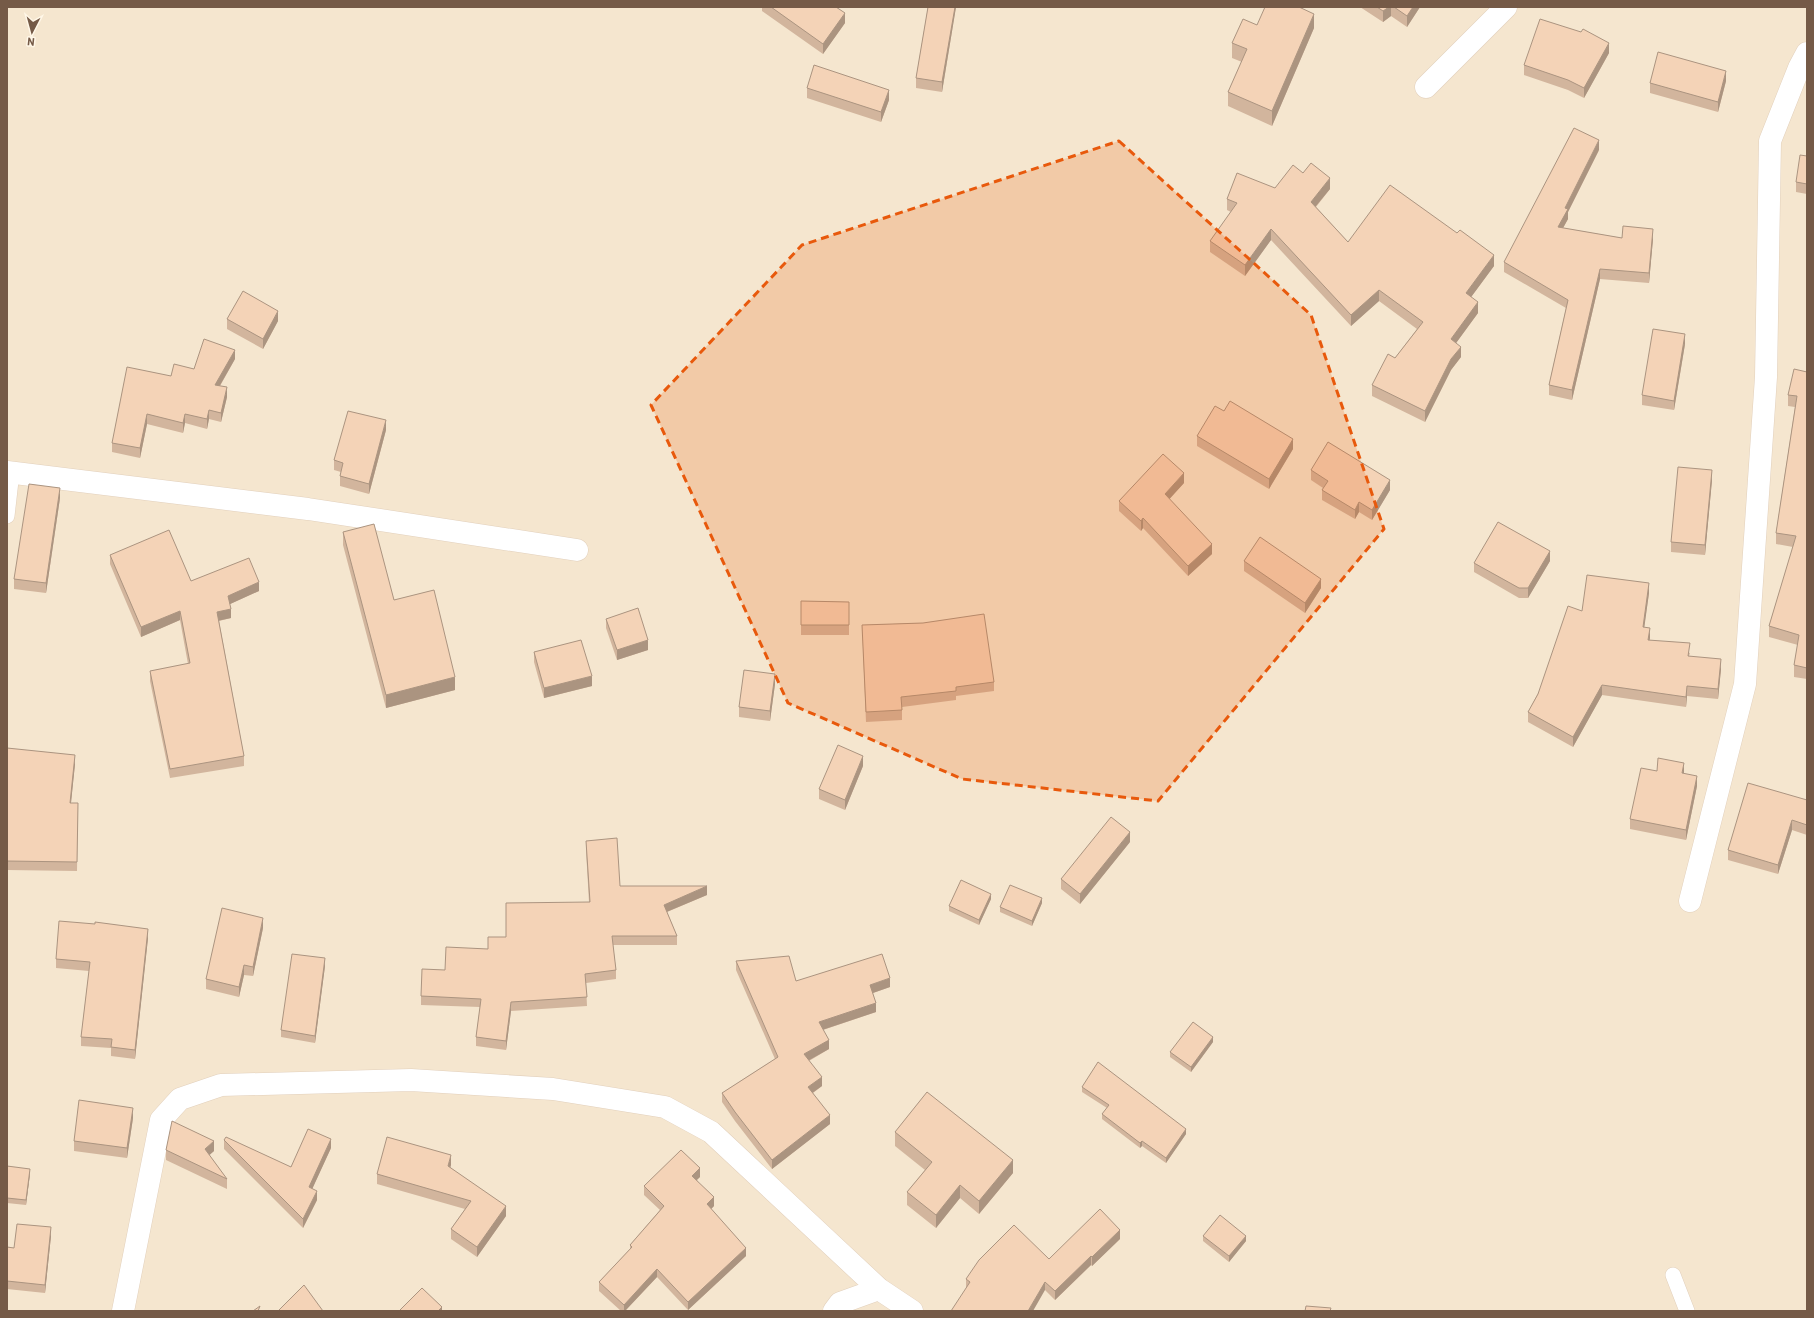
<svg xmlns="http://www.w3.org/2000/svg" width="1814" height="1318" font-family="Barlow,sans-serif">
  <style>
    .residential { fill: #f5e6cf }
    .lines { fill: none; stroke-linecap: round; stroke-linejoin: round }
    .service-casing { stroke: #e2d0bc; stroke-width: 16 }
    .minor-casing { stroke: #e2d0bc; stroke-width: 23 }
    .service { stroke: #fff; stroke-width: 15 }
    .minor { stroke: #fff; stroke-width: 22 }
    .wall { fill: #d2b59d }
    .shaded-wall { fill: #ab9480 }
    .building { fill: #f4d3b7; stroke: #ab9480 }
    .marked { fill: #e8590c; fill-opacity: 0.2; stroke: #e8590c; stroke-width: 3; stroke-dasharray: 8 5; stroke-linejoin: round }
  </style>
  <rect width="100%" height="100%" fill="#fdf4e1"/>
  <!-- residential -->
  <path class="residential" d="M 7,7 L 1807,7 L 1807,1311 L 7,1311 Z"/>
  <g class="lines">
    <!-- service casing -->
    <g class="service-casing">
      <path id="service" d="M 7,516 L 12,472
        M 1673,1275 L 1687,1311"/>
    </g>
    <!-- minor casing -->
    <g class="minor-casing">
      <path id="minor" d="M 1426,87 L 1506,7
        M 7,472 L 308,509 L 577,550
        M 1690,901 L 1745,684 L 1766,377 L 1770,141 L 1799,68 L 1807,53
        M 123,1311 L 161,1120 L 180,1099 L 221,1085 L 411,1080 L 553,1089 L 665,1107 L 711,1132 L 879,1289
        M 834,1311 L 840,1303 L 879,1289 L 912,1311"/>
    </g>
    <!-- service -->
    <use href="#service" class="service"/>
    <!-- minor -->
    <use href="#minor" class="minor"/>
  </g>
  <!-- wall -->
  <path class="wall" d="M 762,7 L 836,7 L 845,23 L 823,54 L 762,11 Z
    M 928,7 L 956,7 L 942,92 L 916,88 L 916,78 Z
    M 1360,7 L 1420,7 L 1407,27 L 1391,16 L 1383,22 Z
    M 1257,25 L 1314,28 L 1272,126 L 1228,106 L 1228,92 L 1242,62 L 1232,58 L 1232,43 Z
    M 1581,32 L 1609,53 L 1584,98 L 1568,90 L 1524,75 L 1524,65 Z
    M 1726,81 L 1718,112 L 1650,93 L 1650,83 Z
    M 807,88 L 889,100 L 881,122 L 807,98 Z
    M 1599,150 L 1568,212 L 1568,219 L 1563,228 L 1622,238 L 1653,239 L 1649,283 L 1600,279 L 1572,400 L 1549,395 L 1549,385 L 1566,308 L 1504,272 L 1504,262 Z
    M 1807,156 L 1807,194 L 1796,192 L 1796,182 Z
    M 1303,173 L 1330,189 L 1316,207 L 1348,242 L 1494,266 L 1471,297 L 1478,313 L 1456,343 L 1461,357 L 1451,370 L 1425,422 L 1372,396 L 1372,385 L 1395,358 L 1417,329 L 1379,301 L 1351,326 L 1271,240 L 1245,276 L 1210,252 L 1210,241 L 1231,212 L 1227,210 L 1227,199 L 1275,188 Z
    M 227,319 L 278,321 L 263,349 L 227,329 Z
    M 1685,344 L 1674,410 L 1642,405 L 1642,395 Z
    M 235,359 L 220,386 L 227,397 L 221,422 L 209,419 L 207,429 L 185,423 L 183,433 L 147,424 L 140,458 L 112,452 L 112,443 L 171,376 L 194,369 Z
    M 1807,372 L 1807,679 L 1794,677 L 1794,665 L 1798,645 L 1769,637 L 1769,626 L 1793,547 L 1776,544 L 1776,533 L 1795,407 L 1788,406 L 1788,395 Z
    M 1224,411 L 1293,449 L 1269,489 L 1197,446 L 1197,436 Z
    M 386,430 L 369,494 L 340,486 L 340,476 L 341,472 L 334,470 L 334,460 Z
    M 1311,470 L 1390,490 L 1372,520 L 1359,512 L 1355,519 L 1322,500 L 1322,490 L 1323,488 L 1311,480 Z
    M 1712,480 L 1705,555 L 1671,552 L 1671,542 Z
    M 1184,483 L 1169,499 L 1212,554 L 1188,576 L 1143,528 L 1141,531 L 1119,511 L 1119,501 Z
    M 60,498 L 46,593 L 14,589 L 14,579 Z
    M 343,532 L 394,600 L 455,690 L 386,708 L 343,545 Z
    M 110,555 L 191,581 L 259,591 L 230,604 L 231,618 L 219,621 L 244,756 L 244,766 L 170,778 L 150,681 L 150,671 L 188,664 L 180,620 L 141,637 L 110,564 Z
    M 1244,561 L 1321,588 L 1305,613 L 1244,571 Z
    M 1550,561 L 1528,598 L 1519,598 L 1474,572 L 1474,563 Z
    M 1649,593 L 1644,627 L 1650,638 L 1649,640 L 1690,653 L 1689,656 L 1721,669 L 1718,699 L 1687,696 L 1686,707 L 1602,695 L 1573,747 L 1528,722 L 1528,712 L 1582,611 Z
    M 801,601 L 849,602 L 849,635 L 801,635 Z
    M 606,619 L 648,650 L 617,660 L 606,628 Z
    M 923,623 L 994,682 L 994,691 L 956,696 L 956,700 L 902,707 L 902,720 L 866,722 L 862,625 Z
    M 534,652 L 592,686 L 544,698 L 534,662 Z
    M 775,684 L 770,721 L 739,717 L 739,707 Z
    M 7,748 L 75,764 L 71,803 L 78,803 L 77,871 L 7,870 Z
    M 863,766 L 845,810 L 819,799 L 819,789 Z
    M 1657,771 L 1684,774 L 1697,786 L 1686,840 L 1630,829 L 1630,819 Z
    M 1807,800 L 1807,835 L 1792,830 L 1778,874 L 1728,860 L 1728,850 Z
    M 586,841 L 620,886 L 707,895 L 667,912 L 677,936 L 677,945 L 613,945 L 616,970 L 616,979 L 586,983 L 587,1006 L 511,1011 L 506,1050 L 476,1046 L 476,1037 L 480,1007 L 421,1005 L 421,996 L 445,970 L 488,949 L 589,902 L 586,850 Z
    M 1130,842 L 1080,904 L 1061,889 L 1061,879 Z
    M 991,899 L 979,925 L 949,911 L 949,906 Z
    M 1042,903 L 1032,926 L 1000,912 L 1000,907 Z
    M 263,928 L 253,976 L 244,975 L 239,997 L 206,989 L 206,979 Z
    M 148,938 L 135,1059 L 111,1056 L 111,1048 L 81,1046 L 81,1037 L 89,971 L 56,968 L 56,959 Z
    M 736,961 L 796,981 L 890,987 L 873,993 L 876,1012 L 823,1030 L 829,1049 L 809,1061 L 822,1086 L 813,1093 L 830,1124 L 772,1169 L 735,1121 L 722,1102 L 722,1093 L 775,1059 L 736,970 Z
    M 325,966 L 315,1043 L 281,1037 L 281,1030 Z
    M 1213,1042 L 1191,1072 L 1170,1057 L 1170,1052 Z
    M 1082,1087 L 1186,1134 L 1166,1163 L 1142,1146 L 1140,1148 L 1102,1119 L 1102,1114 L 1107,1108 L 1082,1092 Z
    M 133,1118 L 127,1158 L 74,1151 L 74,1141 Z
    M 895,1132 L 1013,1173 L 979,1214 L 960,1198 L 936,1228 L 907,1205 L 907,1192 L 925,1170 L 895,1146 Z
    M 224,1140 L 291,1167 L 331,1148 L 312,1189 L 317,1200 L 303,1228 L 224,1149 Z
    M 166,1150 L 214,1151 L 209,1155 L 227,1179 L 227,1189 L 166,1160 Z
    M 451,1165 L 450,1167 L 506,1216 L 477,1257 L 451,1239 L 451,1229 L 465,1209 L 377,1184 L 377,1174 Z
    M 7,1166 L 30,1174 L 26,1205 L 7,1203 Z
    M 700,1177 L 697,1180 L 714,1206 L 711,1209 L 746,1256 L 688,1310 L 657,1277 L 625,1311 L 621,1311 L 599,1291 L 599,1282 L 630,1249 L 630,1245 L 660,1210 L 644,1195 L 644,1186 Z
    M 51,1236 L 45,1293 L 7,1289 L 7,1247 L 14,1248 Z
    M 1203,1236 L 1246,1241 L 1229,1262 L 1203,1241 Z
    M 1120,1239 L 1092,1266 L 1091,1265 L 1055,1300 L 1045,1290 L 966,1288 L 966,1279 L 1049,1259 Z"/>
  <!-- shaded-wall -->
  <path class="shaded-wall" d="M 955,7 L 956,7 L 942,92 L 942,82 Z
    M 1389,7 L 1391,7 L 1391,16 L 1383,22 L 1383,11 Z
    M 1413,7 L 1420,7 L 1407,27 L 1407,16 Z
    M 845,13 L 845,23 L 823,54 L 823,44 Z
    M 1314,14 L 1314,28 L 1272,126 L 1272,111 Z
    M 1609,43 L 1609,53 L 1584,98 L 1584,88 Z
    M 1726,71 L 1726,81 L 1718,112 L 1718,102 Z
    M 889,90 L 889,100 L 881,122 L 881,112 Z
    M 1599,140 L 1599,150 L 1568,212 L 1568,219 L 1558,237 L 1558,227 L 1565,208 Z
    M 1330,178 L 1330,189 L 1311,212 L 1311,202 Z
    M 1271,229 L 1271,240 L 1245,276 L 1245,265 Z
    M 1653,229 L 1653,239 L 1649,283 L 1649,273 Z
    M 1494,255 L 1494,266 L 1466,304 L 1466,293 Z
    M 1600,269 L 1600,279 L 1572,400 L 1572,390 Z
    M 1379,290 L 1379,301 L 1351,326 L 1351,315 Z
    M 1478,302 L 1478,313 L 1451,350 L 1451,339 Z
    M 278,311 L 278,321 L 263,349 L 263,339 Z
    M 1685,334 L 1685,344 L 1674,410 L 1674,401 Z
    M 1461,347 L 1461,357 L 1451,370 L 1425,422 L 1425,411 L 1451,359 Z
    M 235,350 L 235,359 L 215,394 L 215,385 Z
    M 227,387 L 227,397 L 221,422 L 221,413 Z
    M 209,410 L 209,419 L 207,429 L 207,419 Z
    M 147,414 L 147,424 L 140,458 L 140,448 Z
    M 185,414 L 185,423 L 183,433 L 183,423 Z
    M 386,420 L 386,430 L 369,494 L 369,484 Z
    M 1293,439 L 1293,449 L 1269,489 L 1269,479 Z
    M 1712,470 L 1712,480 L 1705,555 L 1705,545 Z
    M 1184,473 L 1184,483 L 1165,504 L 1165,494 Z
    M 1390,480 L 1390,490 L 1372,520 L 1372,510 Z
    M 60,488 L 60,498 L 46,593 L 46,583 Z
    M 1359,502 L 1359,512 L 1355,519 L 1355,510 Z
    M 1143,518 L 1143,528 L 1141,531 L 1141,521 Z
    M 1212,544 L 1212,554 L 1188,576 L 1188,566 Z
    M 1550,551 L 1550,561 L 1528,598 L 1528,588 Z
    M 1321,579 L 1321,588 L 1305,613 L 1305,603 Z
    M 259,582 L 259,591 L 228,605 L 228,596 Z
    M 1649,583 L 1649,593 L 1643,637 L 1643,627 Z
    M 231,609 L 231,618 L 217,621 L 217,612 Z
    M 180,611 L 180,620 L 141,637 L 141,627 Z
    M 1650,628 L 1650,638 L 1648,650 L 1648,640 Z
    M 648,640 L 648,650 L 617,660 L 617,650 Z
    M 1721,659 L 1721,669 L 1718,699 L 1718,689 Z
    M 775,674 L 775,684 L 770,721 L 770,711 Z
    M 592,676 L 592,686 L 544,698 L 544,688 Z
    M 455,677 L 455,690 L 386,708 L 386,695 Z
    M 1602,685 L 1602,695 L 1573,747 L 1573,737 Z
    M 1687,686 L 1687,696 L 1686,707 L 1686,697 Z
    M 75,755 L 75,764 L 70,812 L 70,803 Z
    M 863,756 L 863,766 L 845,810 L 845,800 Z
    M 1684,763 L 1684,773 L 1682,773 Z
    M 1697,776 L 1697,786 L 1686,840 L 1686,830 Z
    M 1792,820 L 1792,830 L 1778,874 L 1778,865 Z
    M 1130,832 L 1130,842 L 1080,904 L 1080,894 Z
    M 707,886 L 707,895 L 664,913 L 664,905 Z
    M 991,894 L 991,899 L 979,925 L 979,920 Z
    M 1042,898 L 1042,903 L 1032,926 L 1032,921 Z
    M 263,918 L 263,928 L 253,976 L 253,967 Z
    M 148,929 L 148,938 L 135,1059 L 135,1050 Z
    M 325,958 L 325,966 L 315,1043 L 315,1036 Z
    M 244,965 L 244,975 L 239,997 L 239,987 Z
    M 890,978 L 890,987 L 870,994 L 870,985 Z
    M 511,1002 L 511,1011 L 506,1050 L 506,1041 Z
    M 876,1003 L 876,1012 L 819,1031 L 819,1022 Z
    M 1213,1037 L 1213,1042 L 1191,1072 L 1191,1067 Z
    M 829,1040 L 829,1049 L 804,1063 L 804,1054 Z
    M 822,1077 L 822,1086 L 808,1096 L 808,1087 Z
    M 133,1108 L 133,1118 L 127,1158 L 127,1148 Z
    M 830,1115 L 830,1124 L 772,1169 L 772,1160 Z
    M 1186,1129 L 1186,1134 L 1166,1163 L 1166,1158 Z
    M 331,1139 L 331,1148 L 309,1196 L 309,1187 Z
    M 214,1141 L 214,1151 L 205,1159 L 205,1149 Z
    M 1142,1141 L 1142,1146 L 1140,1148 L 1140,1143 Z
    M 451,1155 L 451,1165 L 448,1176 L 448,1166 Z
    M 1013,1160 L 1013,1173 L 979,1214 L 979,1201 Z
    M 700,1168 L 700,1177 L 692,1184 L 692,1176 Z
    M 30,1169 L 30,1174 L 26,1205 L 26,1200 Z
    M 960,1185 L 960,1198 L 936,1228 L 936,1215 Z
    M 317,1191 L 317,1200 L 303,1228 L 303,1219 Z
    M 714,1197 L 714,1206 L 707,1213 L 707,1204 Z
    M 506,1206 L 506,1216 L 477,1257 L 477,1247 Z
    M 51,1227 L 51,1236 L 45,1293 L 45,1285 Z
    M 1120,1230 L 1120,1239 L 1092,1266 L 1092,1257 Z
    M 1246,1236 L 1246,1241 L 1229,1262 L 1229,1256 Z
    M 746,1248 L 746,1256 L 688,1310 L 688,1302 Z
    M 1091,1256 L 1091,1265 L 1055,1300 L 1055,1291 Z
    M 657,1269 L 657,1277 L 625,1311 L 624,1311 L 624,1305 Z
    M 1045,1282 L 1045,1290 L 1033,1311 L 1028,1311 Z
    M 442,1307 L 442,1311 L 438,1311 Z"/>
  <!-- building -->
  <path class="building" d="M 771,7 L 836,7 L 845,13 L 823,44 Z
    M 928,7 L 955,7 L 942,82 L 916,78 Z
    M 1265,7 L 1299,7 L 1314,14 L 1272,111 L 1228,92 L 1247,49 L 1232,43 L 1243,19 L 1257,25 Z
    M 1377,7 L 1389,7 L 1383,11 Z
    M 1394,7 L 1413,7 L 1407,16 Z
    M 1540,19 L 1581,32 L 1583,29 L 1609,43 L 1584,88 L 1568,80 L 1524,65 Z
    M 1658,52 L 1726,71 L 1718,102 L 1650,83 Z
    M 814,65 L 889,90 L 881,112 L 807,88 Z
    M 1574,128 L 1599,140 L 1565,208 L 1568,209 L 1558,227 L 1622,238 L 1623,226 L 1653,229 L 1649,273 L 1600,269 L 1572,390 L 1549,385 L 1568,300 L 1504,262 Z
    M 1800,155 L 1807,156 L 1807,184 L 1796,182 Z
    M 1311,163 L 1330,178 L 1311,202 L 1348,242 L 1390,185 L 1457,233 L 1460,230 L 1494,255 L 1466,293 L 1478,302 L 1451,339 L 1461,347 L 1451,359 L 1425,411 L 1372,385 L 1388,354 L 1395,358 L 1423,322 L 1379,290 L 1351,315 L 1271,229 L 1245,265 L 1210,241 L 1237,203 L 1227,199 L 1237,173 L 1275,188 L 1293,165 L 1303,173 Z
    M 243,291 L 278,311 L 263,339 L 227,319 Z
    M 1653,329 L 1685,334 L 1674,401 L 1642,395 Z
    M 204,339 L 235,350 L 215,385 L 227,387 L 221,413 L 209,410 L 207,419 L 185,414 L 183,423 L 147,414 L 140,448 L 112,443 L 127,367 L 171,376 L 174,364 L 194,369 Z
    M 1794,369 L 1807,372 L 1807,668 L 1794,665 L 1799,635 L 1769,626 L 1796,536 L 1776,533 L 1797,396 L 1788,395 Z
    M 1230,401 L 1293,439 L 1269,479 L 1197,436 L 1215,406 L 1224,411 Z
    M 348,411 L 386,420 L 369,484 L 340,476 L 343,463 L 334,460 Z
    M 1328,442 L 1390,480 L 1372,510 L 1359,502 L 1355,510 L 1322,490 L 1328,481 L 1311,470 Z
    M 1163,454 L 1184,473 L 1165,494 L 1212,544 L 1188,566 L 1143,518 L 1141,521 L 1119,501 Z
    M 1678,467 L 1712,470 L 1705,545 L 1671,542 Z
    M 29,484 L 60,488 L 46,583 L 14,579 Z
    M 1498,522 L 1550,551 L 1528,588 L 1519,588 L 1474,563 Z
    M 374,524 L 394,600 L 434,590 L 455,677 L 386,695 L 343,532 Z
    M 169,530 L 191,581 L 249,558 L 259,582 L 228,596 L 231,609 L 217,612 L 244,756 L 170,769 L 150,671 L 190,663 L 180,611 L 141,627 L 110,555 Z
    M 1260,537 L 1321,579 L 1305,603 L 1244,561 Z
    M 1587,575 L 1649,583 L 1643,627 L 1650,628 L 1648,640 L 1690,643 L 1688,656 L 1721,659 L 1718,689 L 1687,686 L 1686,697 L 1602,685 L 1573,737 L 1528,712 L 1538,694 L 1568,606 L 1582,611 Z
    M 801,601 L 849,602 L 849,625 L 801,625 Z
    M 638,608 L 648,640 L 617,650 L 606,619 Z
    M 984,614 L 994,682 L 956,687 L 956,691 L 901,697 L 902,710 L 866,712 L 862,625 L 923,623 Z
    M 581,640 L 592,676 L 544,688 L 534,652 Z
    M 744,670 L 775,674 L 770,711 L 739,707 Z
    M 838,745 L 863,756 L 845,800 L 819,789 Z
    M 7,748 L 75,755 L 70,803 L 78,803 L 77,862 L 7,861 Z
    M 1658,758 L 1684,763 L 1682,773 L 1697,776 L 1686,830 L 1630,819 L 1641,768 L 1657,771 Z
    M 1748,783 L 1807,800 L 1807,825 L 1792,820 L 1778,865 L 1728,850 Z
    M 1111,817 L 1130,832 L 1080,894 L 1061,879 Z
    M 617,838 L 620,886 L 707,886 L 664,905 L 677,936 L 612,936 L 616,970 L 585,974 L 587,997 L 511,1002 L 506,1041 L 476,1037 L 481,999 L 421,996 L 422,969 L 445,970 L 446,947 L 488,949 L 488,937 L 506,937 L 506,903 L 590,902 L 586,841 Z
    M 961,880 L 991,894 L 979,920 L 949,906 Z
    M 1010,885 L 1042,898 L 1032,921 L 1000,907 Z
    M 222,908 L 263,918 L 253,967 L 244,965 L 239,987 L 206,979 Z
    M 59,921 L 95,924 L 95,922 L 148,929 L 135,1050 L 111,1047 L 112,1039 L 81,1037 L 90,962 L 56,959 Z
    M 292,954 L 325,958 L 315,1036 L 281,1030 Z
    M 882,954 L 890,978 L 870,985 L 876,1003 L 819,1022 L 829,1040 L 804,1054 L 822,1077 L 808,1087 L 830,1115 L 772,1160 L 735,1112 L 722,1093 L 778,1057 L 736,961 L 789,956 L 796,981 Z
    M 1193,1022 L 1213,1037 L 1191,1067 L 1170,1052 Z
    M 1098,1062 L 1186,1129 L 1166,1158 L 1142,1141 L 1140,1143 L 1102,1114 L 1109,1105 L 1082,1087 Z
    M 927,1092 L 1013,1160 L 979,1201 L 960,1185 L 936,1215 L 907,1192 L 932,1162 L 895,1132 Z
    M 79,1100 L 133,1108 L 127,1148 L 74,1141 Z
    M 172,1121 L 214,1141 L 205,1149 L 227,1179 L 166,1150 Z
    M 308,1129 L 331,1139 L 309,1187 L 317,1191 L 303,1219 L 224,1140 L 226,1137 L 291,1167 Z
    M 387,1137 L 451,1155 L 448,1166 L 506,1206 L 477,1247 L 451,1229 L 471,1201 L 377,1174 Z
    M 681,1150 L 700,1168 L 692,1176 L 714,1197 L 707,1204 L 746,1248 L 688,1302 L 657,1269 L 624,1305 L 599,1282 L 632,1247 L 630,1245 L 664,1206 L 644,1186 Z
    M 7,1166 L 30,1169 L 26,1200 L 7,1198 Z
    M 1100,1209 L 1120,1230 L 1092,1257 L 1091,1256 L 1055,1291 L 1045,1282 L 1028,1311 L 951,1311 L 970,1282 L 966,1279 L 979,1260 L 1014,1225 L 1049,1259 Z
    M 1220,1215 L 1246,1236 L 1229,1256 L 1203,1236 Z
    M 17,1224 L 51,1227 L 45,1285 L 7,1281 L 7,1247 L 14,1248 Z
    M 304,1285 L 323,1311 L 278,1311 Z
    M 422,1288 L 442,1307 L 438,1311 L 399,1311 Z
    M 260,1306 L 258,1311 L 253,1311 Z
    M 1306,1306 L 1331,1308 L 1330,1311 L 1305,1311 Z"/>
  <!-- marked area -->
  <path class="marked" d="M 1119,141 L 1311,315 L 1384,529 L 1158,801 L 962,779 L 788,703 L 651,405 L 802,245 Z"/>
  <!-- border -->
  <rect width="1814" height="1318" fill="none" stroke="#755a47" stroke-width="16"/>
  <!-- north arrow -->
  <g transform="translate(32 32) rotate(186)" stroke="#fff7e8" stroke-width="3" paint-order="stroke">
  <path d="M0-3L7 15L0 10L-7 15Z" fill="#755a47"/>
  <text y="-6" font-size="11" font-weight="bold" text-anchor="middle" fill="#755a47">N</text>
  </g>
</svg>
